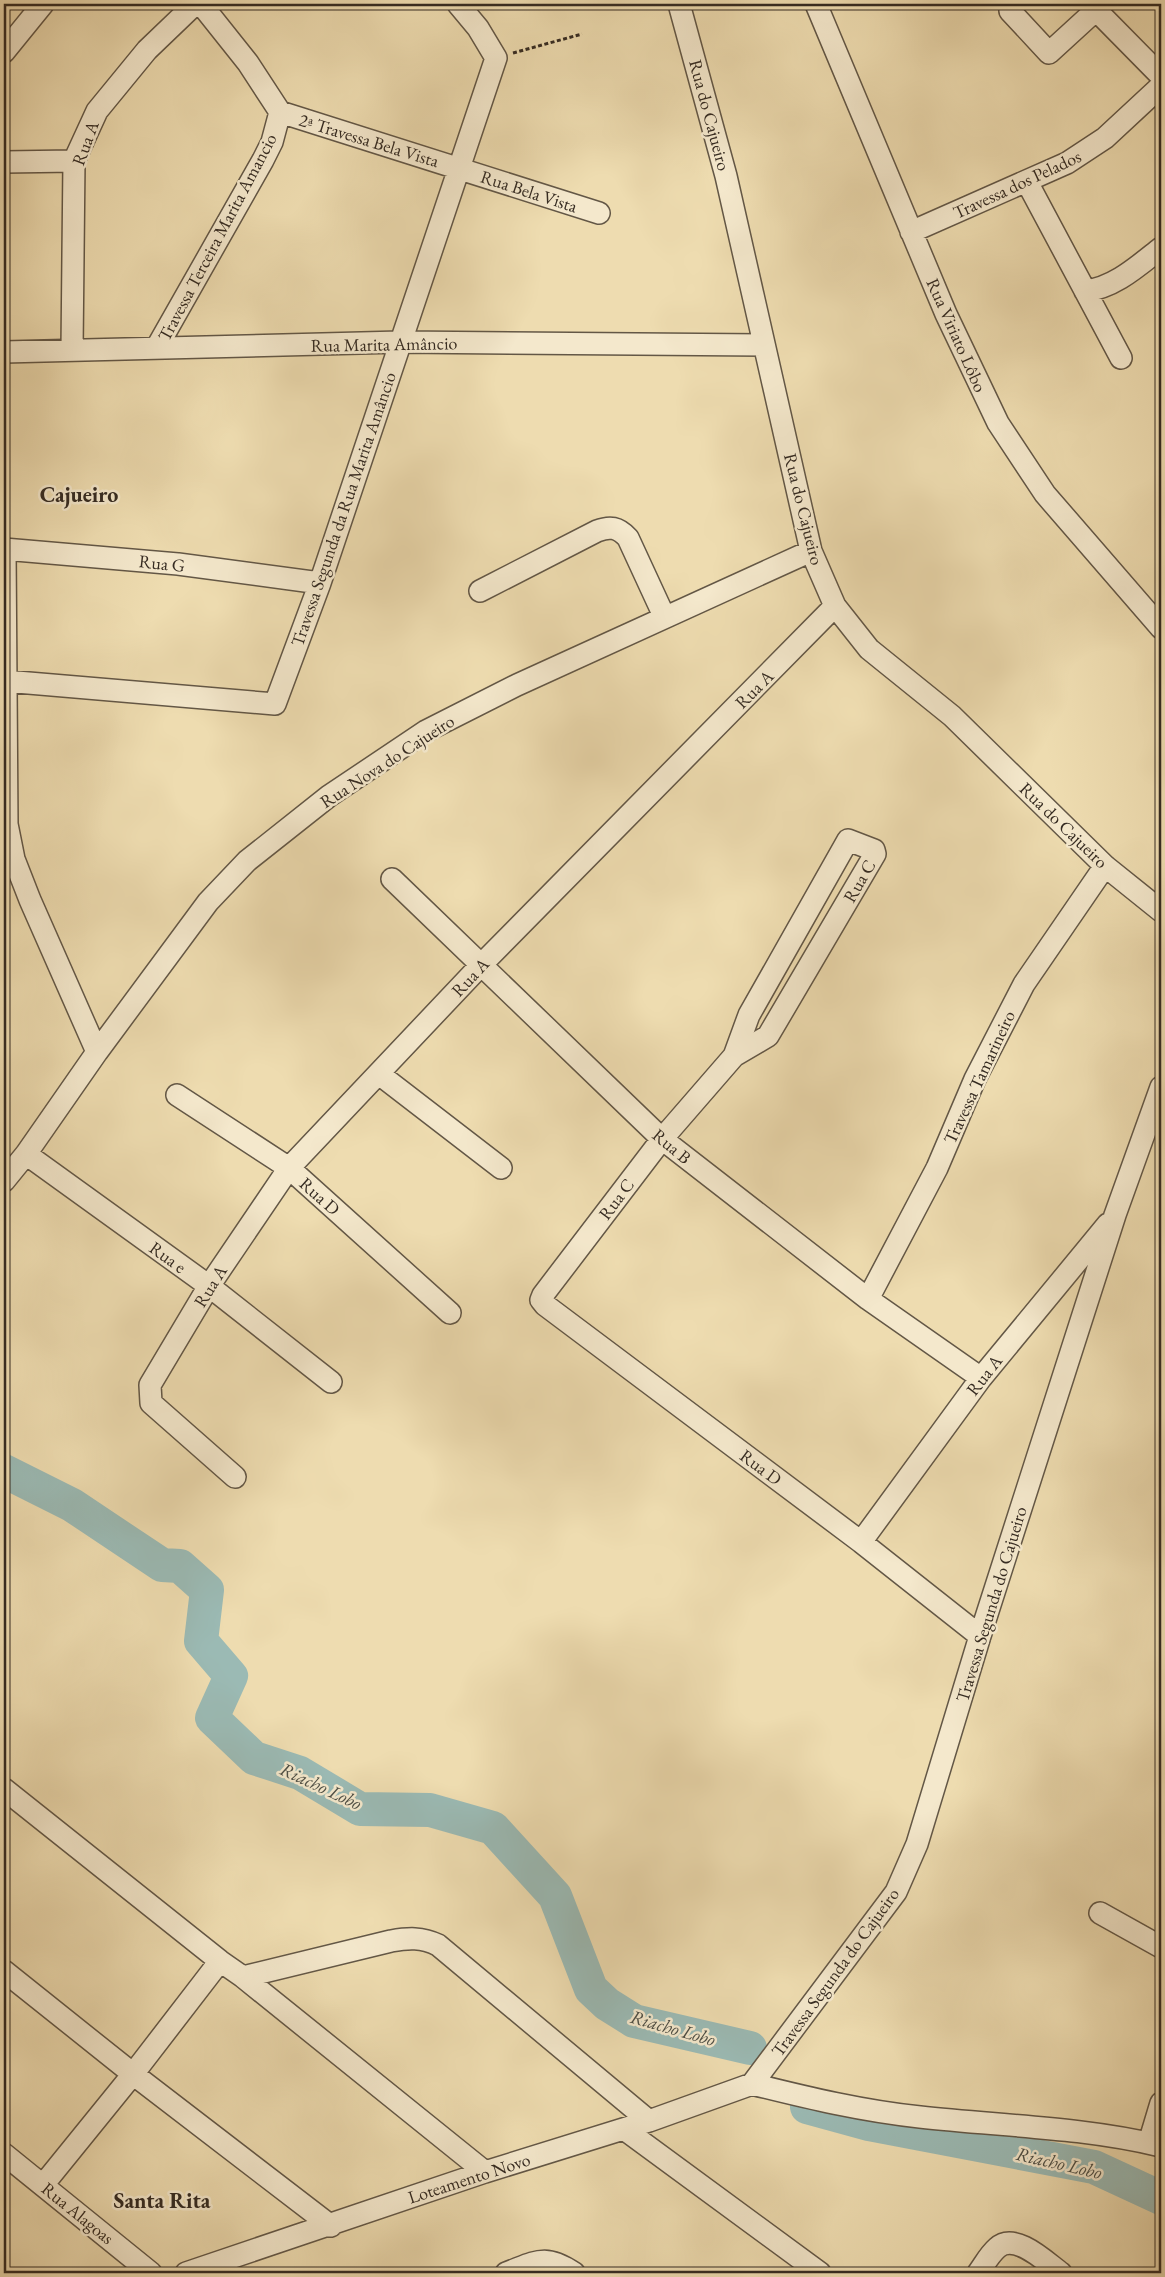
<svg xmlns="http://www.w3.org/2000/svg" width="1165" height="2277" font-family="'EB Garamond',serif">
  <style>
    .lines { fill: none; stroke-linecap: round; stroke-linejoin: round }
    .river { stroke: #9bbab4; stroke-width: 34 }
    .minor-casing { stroke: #635746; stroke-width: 24 }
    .path { stroke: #352b22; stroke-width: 3; stroke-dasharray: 4 2.5; stroke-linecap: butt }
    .minor { stroke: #f4e8cc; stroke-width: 21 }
    .labels { text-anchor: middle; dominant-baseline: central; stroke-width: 5; stroke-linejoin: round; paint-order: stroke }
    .street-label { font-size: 18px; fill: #352b22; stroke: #f4e8cc }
    .water-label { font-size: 19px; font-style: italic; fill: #4e4f46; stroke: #f4e8cc }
    .district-label { font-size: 22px; font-weight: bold; fill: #352b22; stroke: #f4e8cc }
  </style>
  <rect width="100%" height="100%" fill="#eedcb0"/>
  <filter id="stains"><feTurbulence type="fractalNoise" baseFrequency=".004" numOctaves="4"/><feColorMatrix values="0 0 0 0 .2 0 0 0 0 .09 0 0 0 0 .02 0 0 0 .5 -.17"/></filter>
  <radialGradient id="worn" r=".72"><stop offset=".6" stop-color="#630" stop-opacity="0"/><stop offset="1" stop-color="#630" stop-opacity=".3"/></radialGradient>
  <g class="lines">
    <!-- river -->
    <path class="river" d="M 4,1471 L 72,1505 L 162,1565 L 180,1566 L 207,1590 L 201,1641 L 231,1676 L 212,1718 L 254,1758 L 300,1773 L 360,1809 L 430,1810 L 493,1828 L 555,1896 L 591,1989 L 607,2004 L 634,2021 L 750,2048
      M 807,2107 L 869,2124 L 1094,2167 L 1161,2198"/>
    <!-- minor casing -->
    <g class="minor-casing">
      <path id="minor" d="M 679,4 L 726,176 L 811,551 L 835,606 L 869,649 L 952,716 L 1105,866 L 1161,911
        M 816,4 L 946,314 L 998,423 L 1045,494 L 1161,628
        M 1010,11 L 1049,53 L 1096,10 L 1161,76
        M 4,52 L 43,4
        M 280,112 L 599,213
        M 4,162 L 74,161
        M 1027,182 L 1121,358
        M 911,232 L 1067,163 L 1105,138 L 1161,86
        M 1085,291 C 1114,288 1138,266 1161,248
        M 157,347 L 263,160 L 272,142 L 280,112 L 248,63 L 201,4
        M 72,350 L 74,161 L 97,111 L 147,50 L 195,4
        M 4,352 L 400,342 L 764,345
        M 4,549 L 178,564 L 320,583
        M 5,549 L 7,824 L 14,859 L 30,900 L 97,1052
        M 480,591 L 597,531 C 610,526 618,527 628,538 L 664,616
        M 5,681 L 275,704 L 320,583 L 496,58 L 478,28 L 458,4
        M 392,879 L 662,1139 L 868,1299 L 981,1378
        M 734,1056 L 749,1015 L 848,840 L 874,850 L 875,854 L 768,1036 L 734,1056 L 662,1139 L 543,1295 L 541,1300 L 545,1305 L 861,1542 L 980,1636
        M 379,1074 L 501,1168
        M 177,1095 L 289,1168 L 450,1313
        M 26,1154 L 209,1286 L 331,1382
        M 4,1181 L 26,1154 L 97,1052 L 208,902 L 247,861 L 329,796 L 426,731 L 517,685 L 811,551
        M 868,1299 L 937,1168 L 975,1079 L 1024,984 L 1105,866
        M 235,1477 L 151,1403 L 150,1385 L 209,1286 L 289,1168 L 482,964 L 835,606
        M 861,1542 L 981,1378 L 1108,1224
        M 4,1789 L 220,1961 L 243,1977 L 485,2172
        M 1100,1913 L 1161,1947
        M 4,1971 L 133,2074 L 331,2226
        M 243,1977 L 391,1941 C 408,1938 422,1937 438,1945 L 649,2121
        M 752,2084 L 896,1892 L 917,1844 L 980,1636 L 1115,1215 L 1161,1087
        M 752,2084 C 808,2098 863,2111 920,2117 C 1000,2126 1082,2127 1161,2146
        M 624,2129 L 820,2273
        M 1149,2143 L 1161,2103
        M 4,2154 L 151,2273
        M 43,2185 L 133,2074 L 220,1961
        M 186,2273 L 485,2172 L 649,2121 L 752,2084
        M 506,2273 C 536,2262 545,2253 574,2273
        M 978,2273 C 984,2265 989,2255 997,2248 C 1015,2231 1047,2263 1061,2273"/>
    </g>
    <!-- path -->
    <path class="path" d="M 513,53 L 582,34"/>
    <!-- minor -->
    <use href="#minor" class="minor"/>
  </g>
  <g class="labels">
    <!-- street labels -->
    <g class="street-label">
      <text transform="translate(710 115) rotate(75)">Rua do Cajueiro</text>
      <text transform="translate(369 140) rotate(17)">2ª Travessa Bela Vista</text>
      <text transform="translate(85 143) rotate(-70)">Rua A</text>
      <text transform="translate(1017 184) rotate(-25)">Travessa dos Pelados</text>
      <text transform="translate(529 191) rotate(18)">Rua Bela Vista</text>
      <text transform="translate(217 237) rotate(-62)">Travessa Terceira Marita Amancio</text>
      <text transform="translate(957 335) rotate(66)">Rua Viriato Lôbo</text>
      <text transform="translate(384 344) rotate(-1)">Rua Marita Amâncio</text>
      <text transform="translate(343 509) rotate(-71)">Travessa Segunda da Rua Marita Amâncio</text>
      <text transform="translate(804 509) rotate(76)">Rua do Cajueiro</text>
      <text transform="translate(162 563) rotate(6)">Rua G</text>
      <text transform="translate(754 689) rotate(-45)">Rua A</text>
      <text transform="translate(387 761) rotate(-33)">Rua Nova do Cajueiro</text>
      <text transform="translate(1064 825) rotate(44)">Rua do Cajueiro</text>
      <text transform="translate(859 881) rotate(-60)">Rua C</text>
      <text transform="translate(470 977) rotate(-47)">Rua A</text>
      <text transform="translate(979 1077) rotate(-65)">Travessa Tamarineiro</text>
      <text transform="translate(672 1146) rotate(40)">Rua B</text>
      <text transform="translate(320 1196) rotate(42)">Rua D</text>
      <text transform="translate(616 1199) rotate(-53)">Rua C</text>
      <text transform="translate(168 1257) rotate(36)">Rua e</text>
      <text transform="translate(210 1286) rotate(-58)">Rua A</text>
      <text transform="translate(984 1375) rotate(-52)">Rua A</text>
      <text transform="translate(761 1467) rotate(37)">Rua D</text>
      <text transform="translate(991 1604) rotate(-73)">Travessa Segunda do Cajueiro</text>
      <text transform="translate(835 1972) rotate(-54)">Travessa Segunda do Cajueiro</text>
      <text transform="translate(469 2178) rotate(-18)">Loteamento Novo</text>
      <text transform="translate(78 2213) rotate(39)">Rua Alagoas</text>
    </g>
    <!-- water labels -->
    <g class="water-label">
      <text transform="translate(321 1786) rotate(25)">Riacho Lobo</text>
      <text transform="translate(673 2028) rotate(16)">Riacho Lobo</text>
      <text transform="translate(1059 2163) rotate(13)">Riacho Lobo</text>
    </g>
    <!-- district labels -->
    <g class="district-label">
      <text x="79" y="494">Cajueiro</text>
      <text x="162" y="2200">Santa Rita</text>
    </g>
  </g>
  <!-- margin -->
  <rect width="1165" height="2277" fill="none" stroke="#eedcb0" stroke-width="20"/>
  <rect x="5" y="5" width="1155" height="2267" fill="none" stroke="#352b22" stroke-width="2.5"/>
  <rect x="10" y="10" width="1145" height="2257" fill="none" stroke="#352b22"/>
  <rect width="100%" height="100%" filter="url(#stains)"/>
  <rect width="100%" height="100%" fill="url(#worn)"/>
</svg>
